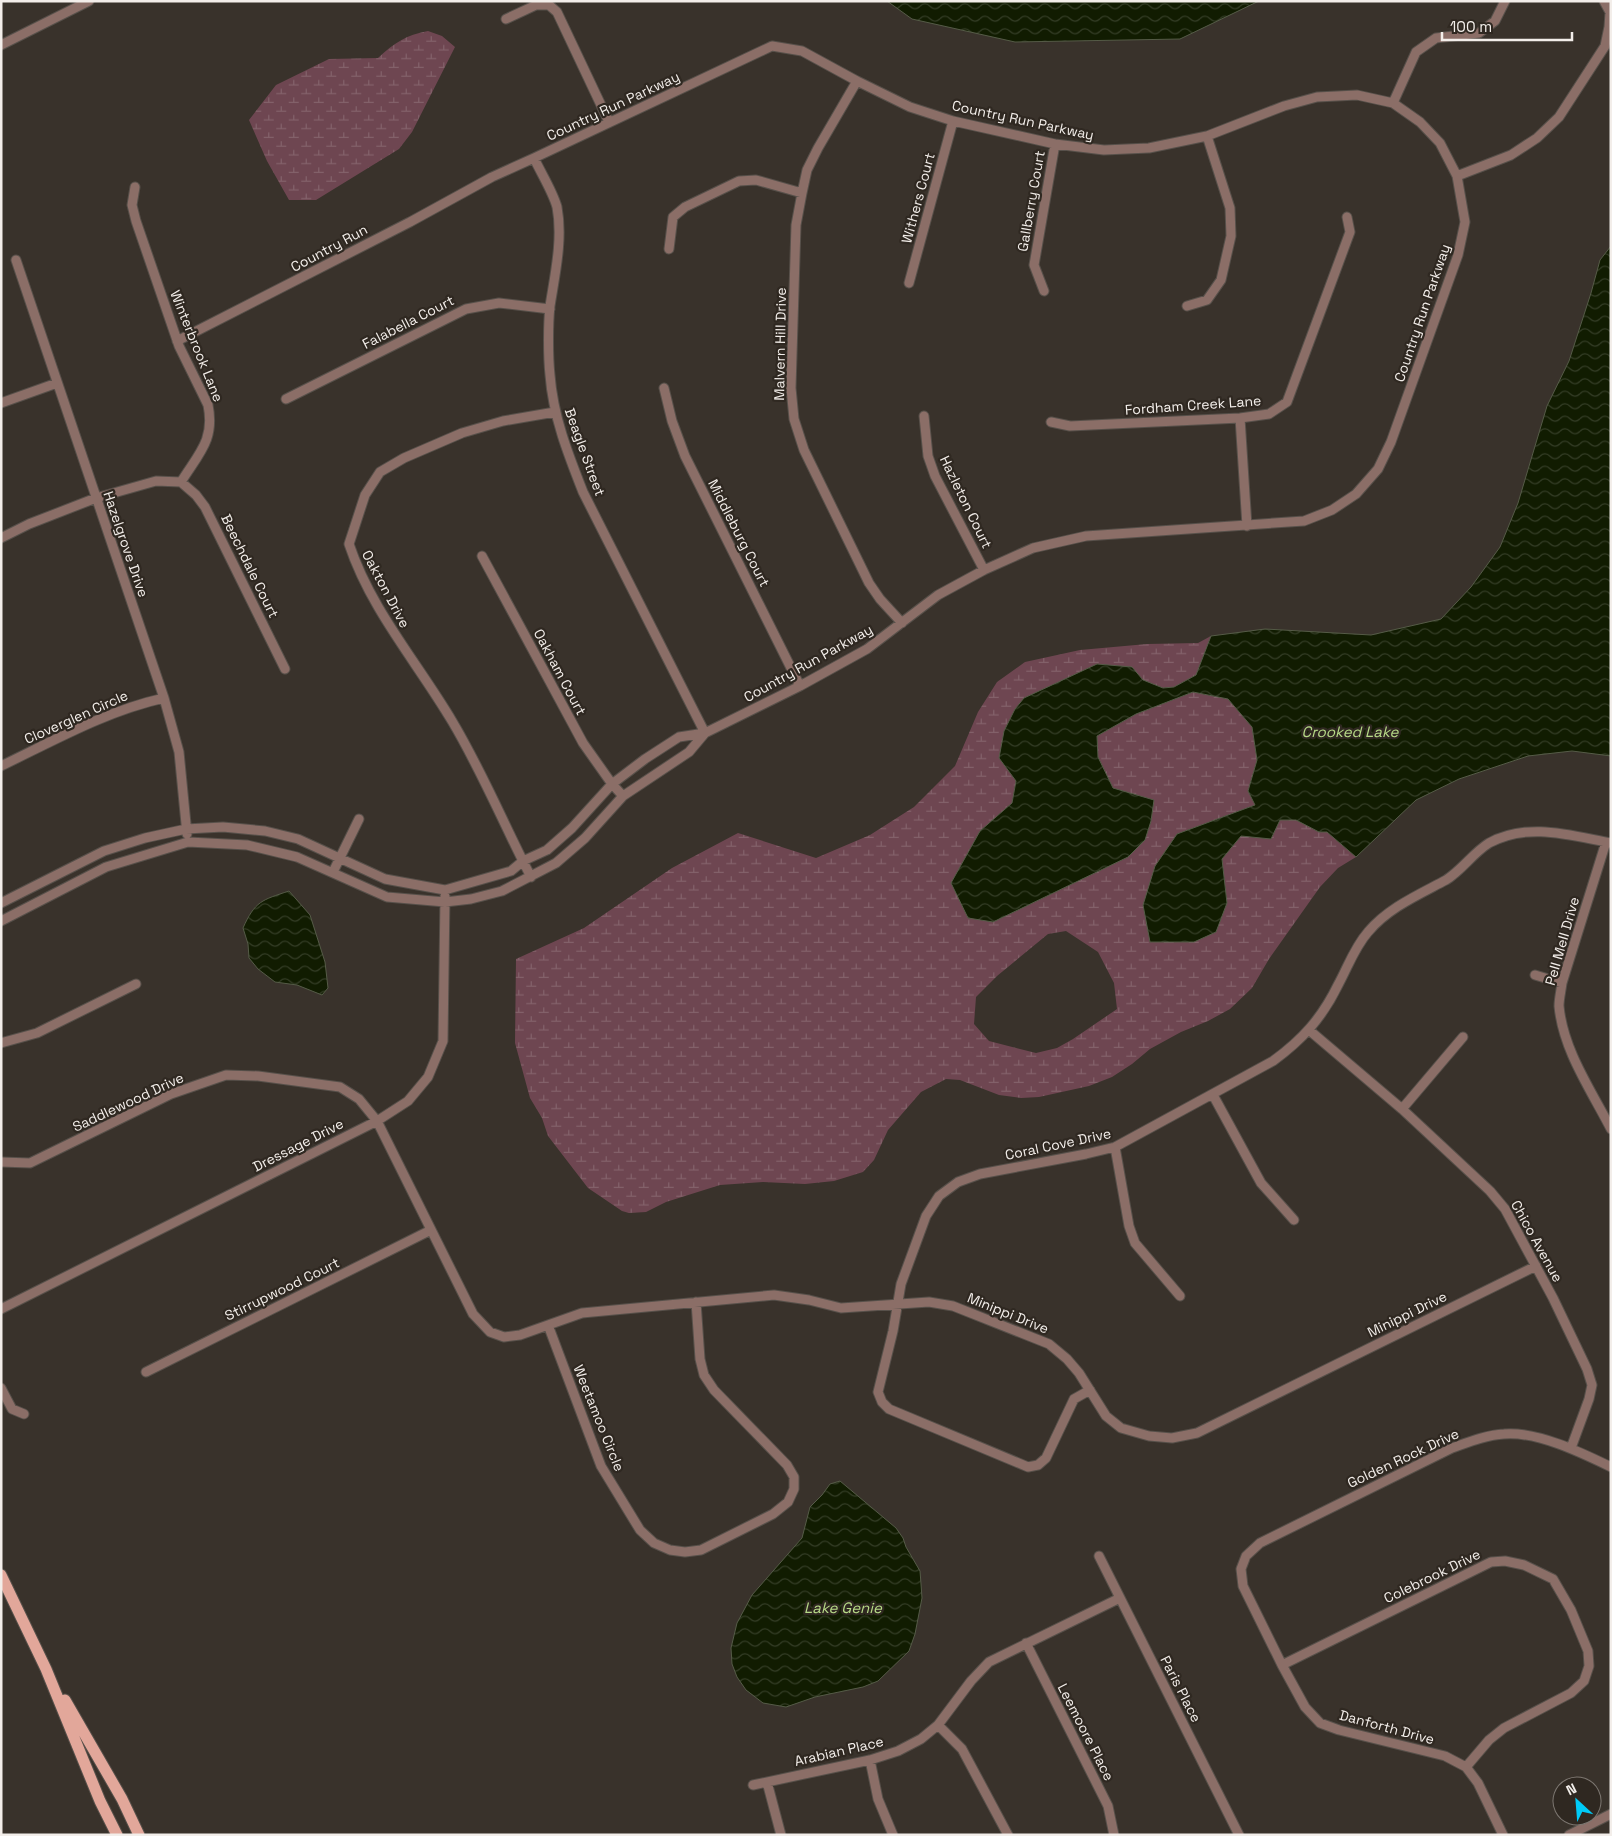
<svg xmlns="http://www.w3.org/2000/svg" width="1612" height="1836" font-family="'Space Grotesk',sans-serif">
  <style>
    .wetland { fill: url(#wetland-marsh); fill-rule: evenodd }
    .water { fill: url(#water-waves); stroke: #555b47 }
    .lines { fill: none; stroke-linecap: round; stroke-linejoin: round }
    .minor-casing { stroke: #57504a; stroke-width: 11 }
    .major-casing { stroke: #57504a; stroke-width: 13 }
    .minor { stroke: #8b6e67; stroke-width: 9 }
    .major { stroke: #e2a79a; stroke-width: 11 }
    .labels { text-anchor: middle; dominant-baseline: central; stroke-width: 4.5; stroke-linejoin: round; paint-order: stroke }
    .street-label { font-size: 14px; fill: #f3eeea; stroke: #2f2821 }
    .water-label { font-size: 15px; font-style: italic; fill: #b7da87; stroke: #2f2821 }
  </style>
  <defs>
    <pattern id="wetland-marsh" width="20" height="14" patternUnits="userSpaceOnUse" patternTransform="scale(1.25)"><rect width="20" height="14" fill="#6e4651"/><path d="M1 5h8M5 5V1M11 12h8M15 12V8" fill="none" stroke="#83616a"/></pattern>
    <pattern id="water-waves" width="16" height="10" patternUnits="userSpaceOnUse" patternTransform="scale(1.25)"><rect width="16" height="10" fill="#111c01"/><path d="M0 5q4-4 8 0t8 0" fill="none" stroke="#343d26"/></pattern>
  </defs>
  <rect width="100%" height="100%" fill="#39322b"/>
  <!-- wetland -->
  <path class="wetland" d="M 428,31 L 442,36 L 455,47 L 412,132 L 399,149 L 316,200 L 289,200 L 267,161 L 249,120 L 276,85 L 329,59 L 378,58 C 394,43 406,35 428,31 Z
    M 1211,636 L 1196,675 L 1174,687 L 1163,688 L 1142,680 L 1131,667 L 1016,781 L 1012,803 L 980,831 L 1113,788 L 1098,757 L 1097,736 L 1136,714 L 1193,692 L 1228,699 L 1252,727 L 1257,760 L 1248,791 L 1255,805 L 1177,834 L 1227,903 L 1222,859 L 1241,836 L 1279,820 L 1296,820 L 1319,832 L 1327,832 L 1356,857 L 1338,868 L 1320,887 L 1269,959 L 1252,988 L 1230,1009 L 1208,1021 L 1181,1032 L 1150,1049 L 1132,1064 L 1112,1077 L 1089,1086 L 1039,1097 L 1021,1098 L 999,1095 L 960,1080 L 946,1079 L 921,1092 L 888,1130 L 874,1160 L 863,1172 L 834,1181 L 805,1184 L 763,1182 L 720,1185 L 666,1202 L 646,1212 L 629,1213 L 622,1211 L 588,1188 L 548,1136 L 542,1118 L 530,1098 L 515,1043 L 516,959 L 584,928 L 672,868 L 738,833 L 816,858 L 870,835 L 914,807 L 955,766 L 978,712 L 997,682 L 1025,662 L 1080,650 L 1147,644 L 1198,643 ZM 1066,931 L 1098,952 L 1114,983 L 1117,1009 L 1073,1039 L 1057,1048 L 1036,1053 L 989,1041 L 974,1024 L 976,997 L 997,976 L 1048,934 Z"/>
  <!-- water -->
  <path class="water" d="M 887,1 L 1259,1 L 1180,39 L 1015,42 L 912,19 Z
    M 1611,246 L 1611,756 L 1572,751 L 1528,756 L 1459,779 L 1416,800 L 1356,857 L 1327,832 L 1319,832 L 1296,820 L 1280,820 L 1271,839 L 1241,836 L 1222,859 L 1227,903 L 1216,932 L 1194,942 L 1150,942 L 1143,905 L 1155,866 L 1177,834 L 1255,805 L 1248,791 L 1257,760 L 1252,727 L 1228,699 L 1193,692 L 1136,714 L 1097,736 L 1098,757 L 1113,788 L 1154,800 L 1151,821 L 1145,840 L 1128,857 L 993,922 L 968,918 L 951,883 L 980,831 L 1012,803 L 1016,781 L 999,758 L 1004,731 L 1015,709 L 1024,698 L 1097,664 L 1132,667 L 1143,680 L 1163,688 L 1174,687 L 1196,675 L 1211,636 L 1265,629 L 1371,635 L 1441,619 L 1471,587 L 1500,547 L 1518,503 L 1547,406 L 1569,361 L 1591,293 L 1600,260 Z
    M 289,891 L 310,915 L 325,962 L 328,988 L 322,995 L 297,985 L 275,982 L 258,969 L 249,958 L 248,944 L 243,928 C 255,901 262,900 289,891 Z
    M 840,1481 L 896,1528 L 903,1538 L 906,1547 L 920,1571 L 921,1584 L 922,1598 L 915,1634 L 909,1651 L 878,1681 L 863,1687 L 815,1697 L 786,1707 L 763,1703 L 746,1690 L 737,1677 L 732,1664 L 731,1648 L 737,1623 L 752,1595 L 802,1538 L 810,1507 L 822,1495 L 830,1484 Z"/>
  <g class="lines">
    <!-- minor casing -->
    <g class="minor-casing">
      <path id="minor" d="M 506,19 L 536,5 L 549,5 L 557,12 L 609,122
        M 1,45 L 89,1
        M 857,81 L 818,148 L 807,170 L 802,193 L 796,225 L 791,388 L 794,419 L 804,450 L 869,583 L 880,599 L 902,623
        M 1393,103 L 1416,52 L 1436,38 L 1479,33 L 1495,21 L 1505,1
        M 534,158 C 541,173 553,192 557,207 C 563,239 555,274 550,306 C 548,324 548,357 550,375 C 553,416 568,454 583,492 L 705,733
        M 1457,176 L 1511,155 L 1537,138 L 1559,117 L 1605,46 L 1609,27 L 1610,12 L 1604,1
        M 135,187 L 132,205 L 136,221 L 179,346 L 208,405 C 215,440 199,453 181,482
        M 669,249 L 673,217 L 685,207 L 739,181 L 756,180 L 802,193
        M 16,260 L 164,698 L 179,752 L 187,834
        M 909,283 L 953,121
        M 1044,291 L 1034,265 L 1055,144
        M 1187,306 L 1207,300 L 1221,280 L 1231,236 L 1230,208 L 1207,136
        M 664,388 L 672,421 L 685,456 L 800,686
        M 286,399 L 466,309 L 499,303 L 550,309
        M 1,403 L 57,383
        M 924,416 L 928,456 L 935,476 L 984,570
        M 1240,418 L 1247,526
        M 1051,422 L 1070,426 L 1240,418 L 1269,414 L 1287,402 L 1350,232 L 1347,217
        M 181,482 L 196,495 L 205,507 L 285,669
        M 1,538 L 29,524 L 96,498 L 156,481 L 181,482
        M 482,556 L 583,743 L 612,784 L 623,796
        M 1,766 C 55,740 106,711 164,698
        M 1606,842 L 1562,983 C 1561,991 1559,999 1559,1006 C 1563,1050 1591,1090 1611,1129
        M 333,872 L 359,819
        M 531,877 C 504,825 482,771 452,721 C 417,662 371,610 349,544 L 365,495 L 380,472 L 404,458 L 462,433 L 503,421 L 555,412
        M 1,903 L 104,851 L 145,838 L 186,829 L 223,827 L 265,831 L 298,839 L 385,879 L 445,890 L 511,871 L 523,861 L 547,850 L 572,828 L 612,784 L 645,759 L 679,737 L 705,733 L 800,686 L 867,649 L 938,595 L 984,570 L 1033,548 L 1086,536 L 1304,521 L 1332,510 L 1356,494 L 1378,469 L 1391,442 L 1458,255 L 1465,222 L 1457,176 L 1440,143 L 1420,122 L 1393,103 L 1357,95 L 1317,97 L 1284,106 L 1207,136 L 1149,148 L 1104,150 L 1055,144 L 953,121 L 910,107 L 857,81 L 802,51 L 772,46 L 534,158 L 492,177 L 410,222 L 177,341
        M 1,921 L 106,867 L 188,842 L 247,845 L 297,857 L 387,897 L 445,902 L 471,899 L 502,891 L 556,863 L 585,838 L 623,796 L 689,752 L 705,733
        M 1535,975 L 1562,983
        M 1309,1030 L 1402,1109 L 1490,1191 L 1505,1209 L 1553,1298 L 1587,1369 L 1592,1385 L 1589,1399 L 1571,1448
        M 1,1043 L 37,1033 L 136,984
        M 1213,1095 L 1261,1183 L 1294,1220
        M 1402,1109 L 1463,1037
        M 1115,1147 L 1129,1226 L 1135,1243 L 1180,1296
        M 1,1162 L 30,1163 L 171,1094 L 226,1075 L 258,1076 L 340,1087 L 359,1099 L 377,1121 L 473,1314 L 490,1332 L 504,1337 L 520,1335 L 582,1313 L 774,1295 L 809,1300 L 841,1308 L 929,1302 L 953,1306 L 1049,1344 L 1067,1359 L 1079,1373 L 1106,1416 L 1121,1428 L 1149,1436 L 1172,1438 L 1197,1433 L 1536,1266
        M 1,1309 L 377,1121 L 408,1101 L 428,1077 L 443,1041 L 445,896
        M 548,1325 L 601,1466 L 640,1530 L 654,1543 L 670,1550 L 685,1552 L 701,1550 L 773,1514 L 788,1502 L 794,1489 L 794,1477 L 787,1465 L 714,1390 L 704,1375 L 700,1359 L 696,1302
        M 146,1372 L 431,1230
        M 1,1388 L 12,1409 L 24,1414
        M 1090,1390 L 1074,1399 L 1046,1458 L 1038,1465 L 1028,1467 L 889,1409 L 882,1402 L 878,1392 L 893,1331 L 901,1284 L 926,1216 L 939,1196 L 958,1182 L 980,1174 L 1086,1154 L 1115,1147 L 1273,1061 C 1302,1040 1322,1018 1338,985 C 1348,967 1354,948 1368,932 C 1388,908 1418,895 1446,880 C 1462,870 1473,853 1489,843 C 1528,822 1569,835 1611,843
        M 1099,1556 L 1239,1835
        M 1026,1643 L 1108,1806 L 1114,1835
        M 1282,1665 L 1491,1562 L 1505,1561 L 1524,1565 L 1553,1579 L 1571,1610 L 1588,1651 L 1589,1666 L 1584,1681 L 1571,1693 L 1504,1728 L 1489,1740 L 1466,1767
        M 938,1725 L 962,1749 L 1008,1835
        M 870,1760 L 878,1799 L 893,1835
        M 767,1782 L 781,1835
        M 753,1785 L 870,1760 L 898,1751 L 921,1739 L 938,1725 L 971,1681 L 989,1662 L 1120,1598
        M 1503,1835 L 1478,1783 L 1466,1767 L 1445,1756 L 1339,1730 L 1320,1723 L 1305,1707 L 1282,1665 L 1243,1586 L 1241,1569 L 1246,1556 L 1260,1543 L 1452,1448 C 1469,1442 1486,1435 1504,1434 C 1537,1431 1582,1453 1611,1467
        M 1569,1835 L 1611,1814"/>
    </g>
    <!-- major casing -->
    <g class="major-casing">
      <path id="major" d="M 1,1575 L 46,1669 L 100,1801 L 117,1835
        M 65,1700 L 122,1799 L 139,1835"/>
    </g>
    <!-- minor -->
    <use href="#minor" class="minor"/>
    <!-- major -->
    <use href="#major" class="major"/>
  </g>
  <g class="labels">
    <!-- street labels -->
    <g class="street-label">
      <text transform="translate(613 106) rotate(-25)">Country Run Parkway</text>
      <text transform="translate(1023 120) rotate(12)">Country Run Parkway</text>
      <text transform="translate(918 198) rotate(-75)">Withers Court</text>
      <text transform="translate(1031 201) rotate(-80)">Gallberry Court</text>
      <text transform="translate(329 248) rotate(-28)">Country Run</text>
      <text transform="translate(1422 313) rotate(-71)">Country Run Parkway</text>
      <text transform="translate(408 322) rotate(-27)">Falabella Court</text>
      <text transform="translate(780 344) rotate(-89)">Malvern Hill Drive</text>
      <text transform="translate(197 346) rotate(68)">Winterbrook Lane</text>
      <text transform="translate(1193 405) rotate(-4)">Fordham Creek Lane</text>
      <text transform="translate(585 452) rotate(70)">Beagle Street</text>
      <text transform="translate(966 502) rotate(64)">Hazleton Court</text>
      <text transform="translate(739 533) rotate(63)">Middleburg Court</text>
      <text transform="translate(126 544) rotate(71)">Hazelgrove Drive</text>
      <text transform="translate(250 566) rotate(64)">Beechdale Court</text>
      <text transform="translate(386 589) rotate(62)">Oakton Drive</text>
      <text transform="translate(808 663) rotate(-29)">Country Run Parkway</text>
      <text transform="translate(560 672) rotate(62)">Oakham Court</text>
      <text transform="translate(76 717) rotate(-24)">Cloverglen Circle</text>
      <text transform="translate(1562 941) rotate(-74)">Pell Mell Drive</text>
      <text transform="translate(128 1102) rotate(-25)">Saddlewood Drive</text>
      <text transform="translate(1058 1144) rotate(-12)">Coral Cove Drive</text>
      <text transform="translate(298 1145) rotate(-27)">Dressage Drive</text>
      <text transform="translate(1537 1241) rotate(61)">Chico Avenue</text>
      <text transform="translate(282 1289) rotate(-26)">Stirrupwood Court</text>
      <text transform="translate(1008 1313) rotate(22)">Minippi Drive</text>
      <text transform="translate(1407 1314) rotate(-26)">Minippi Drive</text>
      <text transform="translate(599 1418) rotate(68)">Weetamoo Circle</text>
      <text transform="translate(1403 1458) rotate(-25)">Golden Rock Drive</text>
      <text transform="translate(1432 1576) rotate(-26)">Colebrook Drive</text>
      <text transform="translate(1181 1689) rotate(63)">Paris Place</text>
      <text transform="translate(1387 1727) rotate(15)">Danforth Drive</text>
      <text transform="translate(1086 1732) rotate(63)">Leemoore Place</text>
      <text transform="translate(839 1751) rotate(-13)">Arabian Place</text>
    </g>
    <!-- water labels -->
    <g class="water-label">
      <text x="1350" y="731">Crooked Lake</text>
      <text x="843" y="1607">Lake Genie</text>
    </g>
  </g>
  <!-- border -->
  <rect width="1612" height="1836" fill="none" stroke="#f3eeea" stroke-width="5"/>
  <!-- north arrow -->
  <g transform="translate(1577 1801) rotate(334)"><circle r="24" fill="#2f2821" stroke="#7d7771"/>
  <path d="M0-4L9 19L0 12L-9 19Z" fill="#00cbf8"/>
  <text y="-8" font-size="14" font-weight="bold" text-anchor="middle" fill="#f3eeea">N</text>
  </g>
  <!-- scale -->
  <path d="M1442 32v8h130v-8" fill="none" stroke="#f3eeea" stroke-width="2.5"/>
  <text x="1450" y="32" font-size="15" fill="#f3eeea" stroke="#2f2821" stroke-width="4" paint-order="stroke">100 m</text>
</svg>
